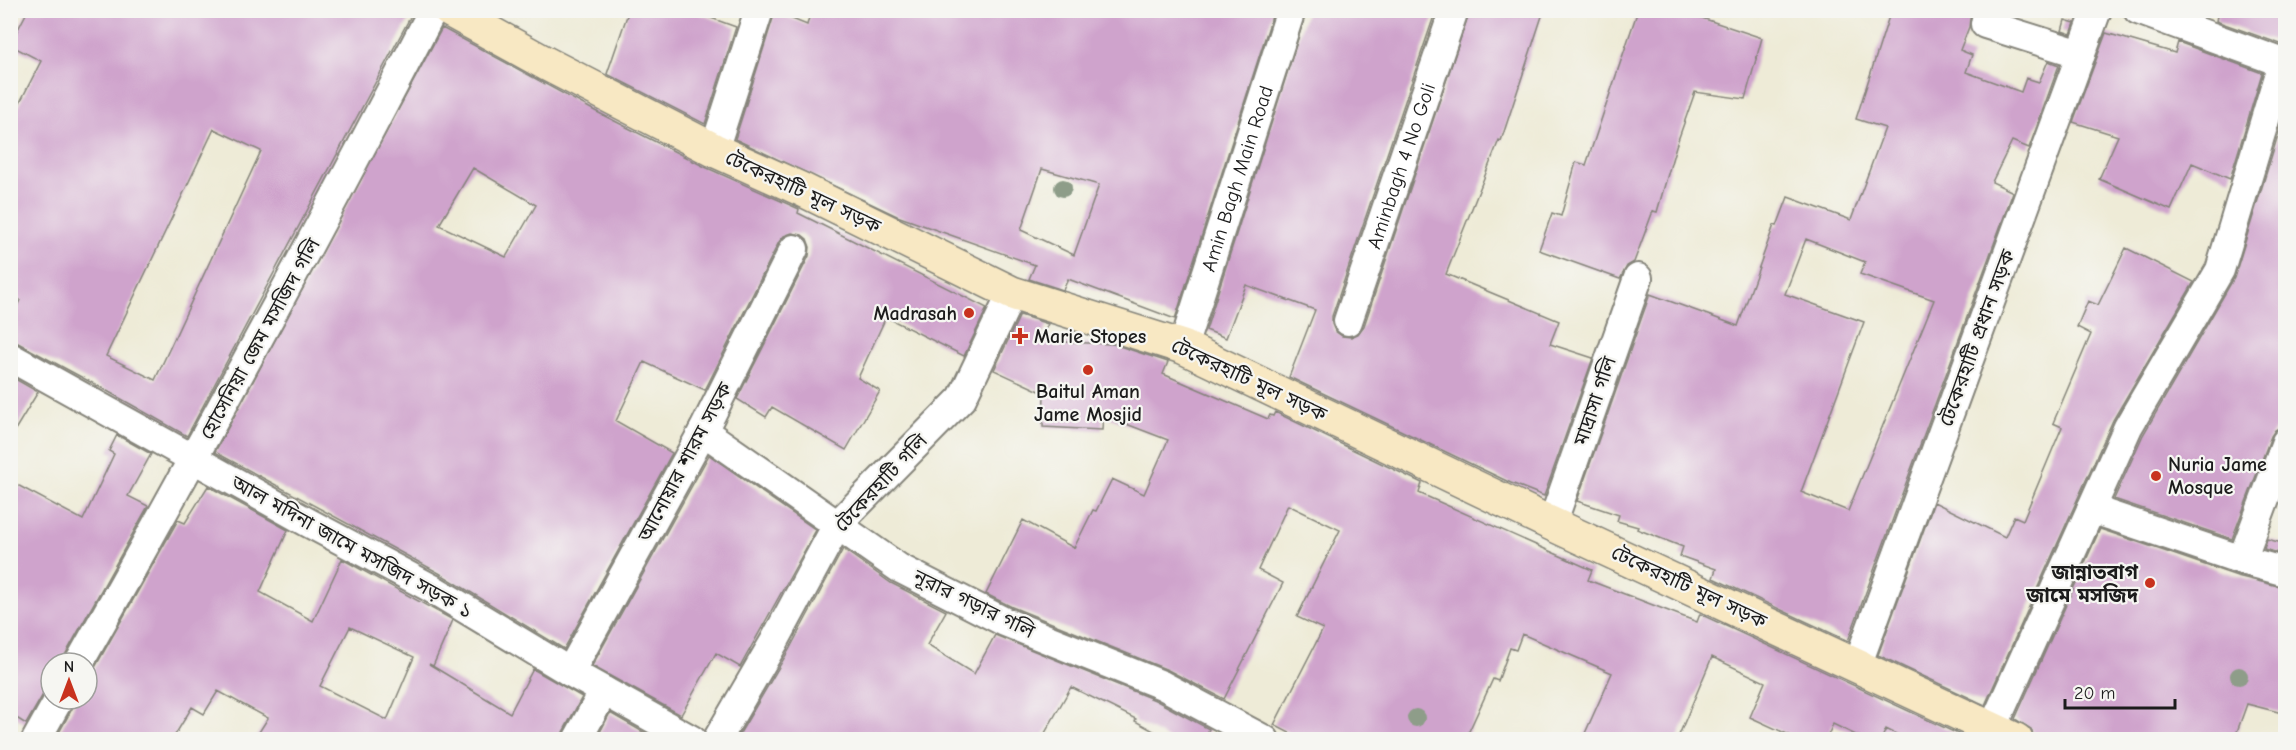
<svg xmlns="http://www.w3.org/2000/svg" width="2296" height="750" font-family="'Comic Neue','Noto Sans Bengali',sans-serif">
  <style>
    .building { fill: #cfa3cc; fill-rule: evenodd }
    .lines { fill: none; stroke-linecap: round; stroke-linejoin: round }
    .street-casing { stroke: #85847a; stroke-width: 32 }
    .secondary-casing { stroke: #85847a; stroke-width: 36 }
    .street { stroke: #fff; stroke-width: 28 }
    .secondary { stroke: #f8e8c3; stroke-width: 33 }
    .tree { fill: #8e9d89 }
    .poi-dot { fill: #c8321e; stroke: #f6f6f2; stroke-width: 2 }
    .labels { text-anchor: middle; dominant-baseline: central; stroke-width: 4.5; stroke-linejoin: round; paint-order: stroke }
    .street-label { font-size: 20px; fill: #1c1c1c; stroke: #f6f6f2 }
    .poi-label { font-size: 20px; font-weight: bold; fill: #1c1c1c; stroke: #f6f6f2; text-anchor: end }
  </style>
  <rect width="100%" height="100%" fill="#f6f6f2"/>
  <filter id="ink" filterUnits="userSpaceOnUse"><feTurbulence type="fractalNoise" baseFrequency=".0167" numOctaves="2"/><feDisplacementMap in="SourceGraphic" scale="12" xChannelSelector="R" yChannelSelector="G"/><feConvolveMatrix kernelMatrix="1 2 1 2 8 2 1 2 1" color-interpolation-filters="sRGB"/></filter>
  <filter id="wash" filterUnits="userSpaceOnUse"><feTurbulence type="fractalNoise" baseFrequency=".008" numOctaves="4" result="noise"/><feDisplacementMap in="SourceGraphic" scale="24" xChannelSelector="R" yChannelSelector="G"/><feGaussianBlur stdDeviation="1.35" result="paint"/><feColorMatrix in="noise" values="0 0 0 0 0 0 0 0 0 0 0 0 0 0 0 0 0 1.4 0 .05"/><feComposite in="paint" operator="in"/></filter>
  <g filter="url(#wash)">
    <rect width="100%" height="100%" fill="#eeebd7"/>
    <g id="blocks">
      <!-- building -->
      <path class="building" d="M 28,10 L 414,10 L 187,436 L 109,392 L 18,343 L 10,341 L 10,321 L 20,300 L 10,294 L 10,122 L 41,61 L 10,45 ZM 214,129 L 261,151 L 155,380 L 106,356 Z
        M 629,10 L 689,10 L 736,27 L 705,124 L 607,74 Z
        M 811,10 L 1274,10 L 1175,319 L 1068,279 L 1063,290 L 1029,279 L 1035,265 L 897,216 L 735,139 L 775,12 L 807,25 ZM 1042,169 L 1099,185 L 1074,255 L 1021,230 Z
        M 1307,10 L 1436,10 L 1332,316 L 1332,324 L 1335,331 L 1342,336 L 1351,337 L 1358,334 L 1364,326 L 1470,10 L 1544,10 L 1501,141 L 1499,140 L 1446,274 L 1559,321 L 1550,344 L 1593,358 L 1544,496 L 1511,483 L 1289,377 L 1315,310 L 1246,285 L 1226,338 L 1206,330 Z
        M 1638,10 L 1678,10 L 1762,38 L 1745,99 L 1695,92 L 1676,146 L 1657,212 L 1653,211 L 1634,262 L 1627,266 L 1620,279 L 1539,250 L 1552,213 L 1561,216 L 1576,162 L 1586,165 Z
        M 1891,10 L 1971,10 L 1969,27 L 1960,50 L 1972,55 L 1966,72 L 2021,92 L 2026,78 L 2039,82 L 2048,61 L 2059,65 L 2029,148 L 2012,141 L 1992,182 L 2013,192 L 1848,641 L 1713,578 L 1716,569 L 1680,556 L 1683,547 L 1637,529 L 1638,527 L 1617,521 L 1619,515 L 1577,501 L 1650,294 L 1738,326 L 1774,225 L 1777,226 L 1788,197 L 1851,220 L 1885,128 L 1856,119 ZM 1806,239 L 1865,262 L 1860,274 L 1934,300 L 1848,511 L 1801,492 L 1864,322 L 1785,294 Z
        M 2218,10 L 2286,10 L 2286,46 L 2216,21 Z
        M 2065,20 L 2075,23 L 2071,34 L 2062,31 Z
        M 442,28 L 595,111 L 705,167 L 799,209 L 798,213 L 987,308 L 964,356 L 886,317 L 858,378 L 880,391 L 846,450 L 772,407 L 766,417 L 737,399 L 809,256 L 810,247 L 807,239 L 802,235 L 792,233 L 784,236 L 779,242 L 705,390 L 644,362 L 616,421 L 672,453 L 564,649 L 439,573 L 215,452 ZM 473,168 L 536,205 L 506,257 L 439,225 Z
        M 2106,33 L 2175,53 L 2178,42 L 2262,73 L 2230,179 L 2192,163 L 2171,210 L 2099,179 L 2118,136 L 2073,122 Z
        M 2286,109 L 2286,424 L 2275,430 L 2271,436 L 2232,539 L 2114,499 L 2143,435 L 2234,278 Z
        M 2126,248 L 2194,282 L 2113,420 L 1985,705 L 1878,655 L 1934,502 L 2005,537 L 2014,516 L 2023,520 L 2062,427 L 2053,423 L 2091,334 L 2077,327 L 2088,301 L 2098,305 Z
        M 1020,315 L 1048,324 L 1039,341 L 1113,344 L 1168,362 L 1163,374 L 1268,419 L 1270,415 L 1273,416 L 1275,412 L 1422,483 L 1419,493 L 1592,570 L 1588,580 L 1697,622 L 1700,614 L 1971,740 L 1908,740 L 1886,729 L 1881,740 L 1866,740 L 1833,724 L 1826,740 L 1800,740 L 1750,717 L 1765,682 L 1712,657 L 1677,740 L 1582,740 L 1612,673 L 1522,634 L 1516,650 L 1510,648 L 1498,681 L 1493,679 L 1465,740 L 1303,740 L 1274,725 L 1323,629 L 1297,617 L 1340,530 L 1288,505 L 1258,570 L 1283,583 L 1224,699 L 1168,670 L 1012,607 L 986,594 L 1023,520 L 1074,548 L 1093,510 L 1096,511 L 1112,479 L 1144,494 L 1168,440 L 1103,415 L 1102,430 L 1043,427 L 1044,393 L 994,370 Z
        M 10,376 L 38,392 L 10,438 Z
        M 117,435 L 151,454 L 128,496 L 148,506 L 65,655 L 63,663 L 51,663 L 51,685 L 45,691 L 26,724 L 10,714 L 10,481 L 83,520 L 114,454 L 109,451 Z
        M 709,455 L 816,530 L 740,667 L 716,653 L 681,715 L 592,666 Z
        M 208,486 L 288,530 L 260,592 L 313,621 L 342,559 L 453,620 L 433,666 L 429,664 L 510,713 L 533,669 L 582,697 L 563,732 L 561,740 L 254,740 L 268,718 L 218,691 L 204,714 L 192,707 L 172,740 L 55,740 L 73,707 L 75,699 L 87,699 L 87,677 L 93,671 L 178,520 L 185,523 ZM 350,627 L 414,657 L 387,720 L 320,686 Z
        M 2100,529 L 2237,576 L 2286,588 L 2286,714 L 2247,704 L 2234,740 L 2035,740 L 2031,729 L 2015,719 Z
        M 2267,539 L 2286,544 L 2286,555 L 2264,549 Z
        M 843,549 L 891,583 L 946,611 L 927,645 L 974,674 L 995,635 L 1155,700 L 1209,729 L 1204,740 L 1170,740 L 1135,721 L 1136,719 L 1071,687 L 1041,740 L 736,740 L 789,650 Z
        M 610,713 L 657,740 L 596,740 Z"/>
    </g>
  </g>
  <g filter="url(#ink)">
    <use href="#blocks" fill-opacity="0" stroke="#85847a" stroke-width="1.5"/>
    <g class="lines">
      <!-- street casing -->
      <g class="street-casing">
        <g id="street">
          <path d="M 1988,10 L 1985,24 L 2081,54"/>
          <path d="M 2138,10 L 2286,64"/>
          <path d="M 714,150 L 759,10"/>
          <path id="s1" d="M 1348,321 L 1454,10"/>
          <path id="s2" d="M 1183,347 L 1291,10"/>
          <path d="M 10,357 L 309,523 L 431,588 L 570,672 L 692,740"/>
          <path d="M 703,431 L 899,568 L 1005,622 L 1162,685 L 1265,740"/>
          <path d="M 2091,509 L 2242,560 L 2286,572"/>
          <path d="M 1552,524 L 1638,278"/>
          <path d="M 2242,560 L 2286,442"/>
          <path d="M 79,663 C 201,447 319,230 433,10"/>
          <path d="M 1857,666 L 2097,10"/>
          <path d="M 570,672 L 703,431 L 794,249"/>
          <path d="M 1993,727 L 2128,427 L 2220,270 L 2282,63"/>
          <path d="M 36,740 L 59,699"/>
          <path d="M 577,740 L 604,691"/>
          <path d="M 717,740 L 774,642 L 837,525 L 962,398 L 1012,293"/>
        </g>
      </g>
      <!-- secondary casing -->
      <g class="secondary-casing">
        <path id="secondary" d="M 449,10 L 547,64 L 714,150 L 803,190 L 1012,293 L 1183,347 L 1552,524 L 2016,740"/>
      </g>
      <!-- street -->
      <use href="#street" class="street"/>
      <!-- secondary -->
      <use href="#secondary" class="secondary"/>
    </g>
    <!-- trees -->
    <g class="tree">
      <circle cx="1063" cy="188" r="9"/>
      <circle cx="2239" cy="676" r="9"/>
      <circle cx="1416" cy="718" r="9"/>
    </g>
  </g>
  <!-- markers -->
  <g class="poi-dot">
    <circle cx="969" cy="313" r="6"/>
    <path d="M1017 327h6v6h6v6h-6v6h-6v-6h-6v-6h6z"/>
    <circle cx="1088" cy="370" r="6"/>
    <circle cx="2156" cy="476" r="6"/>
    <circle cx="2150" cy="583" r="6"/>
  </g>
  <g class="labels">
    <!-- street labels -->
    <g class="street-label">
      <text stroke="none"><textPath href="#s1" startOffset="164">Aminbagh 4 No Goli</textPath></text>
      <text stroke="none"><textPath href="#s2" startOffset="177">Amin Bagh Main Road</textPath></text>
      <text transform="translate(803 192) rotate(25)">টেকেরহাটি মূল সড়ক</text>
      <text transform="translate(1977 338) rotate(-70)">টেকেরহাটি প্রধান সড়ক</text>
      <text transform="translate(260 339) rotate(-61)">হোসেনিয়া জেম মসজিদ গলি</text>
      <text transform="translate(1249 380) rotate(25)">টেকেরহাটি মূল সড়ক</text>
      <text transform="translate(1595 401) rotate(-71)">মাদ্রাসা গলি</text>
      <text transform="translate(685 462) rotate(-62)">আনোয়ার শারম সড়ক</text>
      <text transform="translate(881 483) rotate(-47)">টেকেরহাটি গলি</text>
      <text transform="translate(352 547) rotate(29)">আল মদিনা জামে মসজিদ সড়ক ১</text>
      <text transform="translate(1689 587) rotate(25)">টেকেরহাটি মূল সড়ক</text>
      <text transform="translate(974 604) rotate(26)">নূরার গড়ার গলি</text>
    </g>
    <!-- poi labels -->
    <g class="poi-label">
      <text x="957" y="313">Madrasah</text>
      <text x="1034" y="336" text-anchor="start">Marie Stopes</text>
      <text x="1088" y="391" text-anchor="middle">Baitul Aman<tspan x="1088" dy="23">Jame Mosjid</tspan></text>
      <text x="2168" y="464" text-anchor="start">Nuria Jame<tspan x="2168" dy="23">Mosque</tspan></text>
      <text x="2138" y="572">জান্নাতবাগ<tspan x="2138" dy="23">জামে মসজিদ</tspan></text>
    </g>
  </g>
  <!-- margin -->
  <rect width="2296" height="750" fill="none" stroke="#f6f6f2" stroke-width="36"/>
  <!-- north arrow -->
  <g transform="translate(69 681)"><circle r="28" fill="#f6f6f2" stroke="#9f9f9c" stroke-width="1.5"/>
  <path d="M0-4.5L10 22L0 15L-10 22Z" fill="#c8321e"/>
  <text y="-9" font-size="16" font-weight="bold" text-anchor="middle" fill="#1c1c1c">N</text>
  </g>
  <!-- scale -->
  <path d="M2065 699v9h110v-9" fill="none" stroke="#1c1c1c" stroke-width="3"/>
  <text x="2074" y="699" font-size="18" fill="#1c1c1c" stroke="#f6f6f2" stroke-width="4.5" paint-order="stroke">20 m</text>
</svg>
